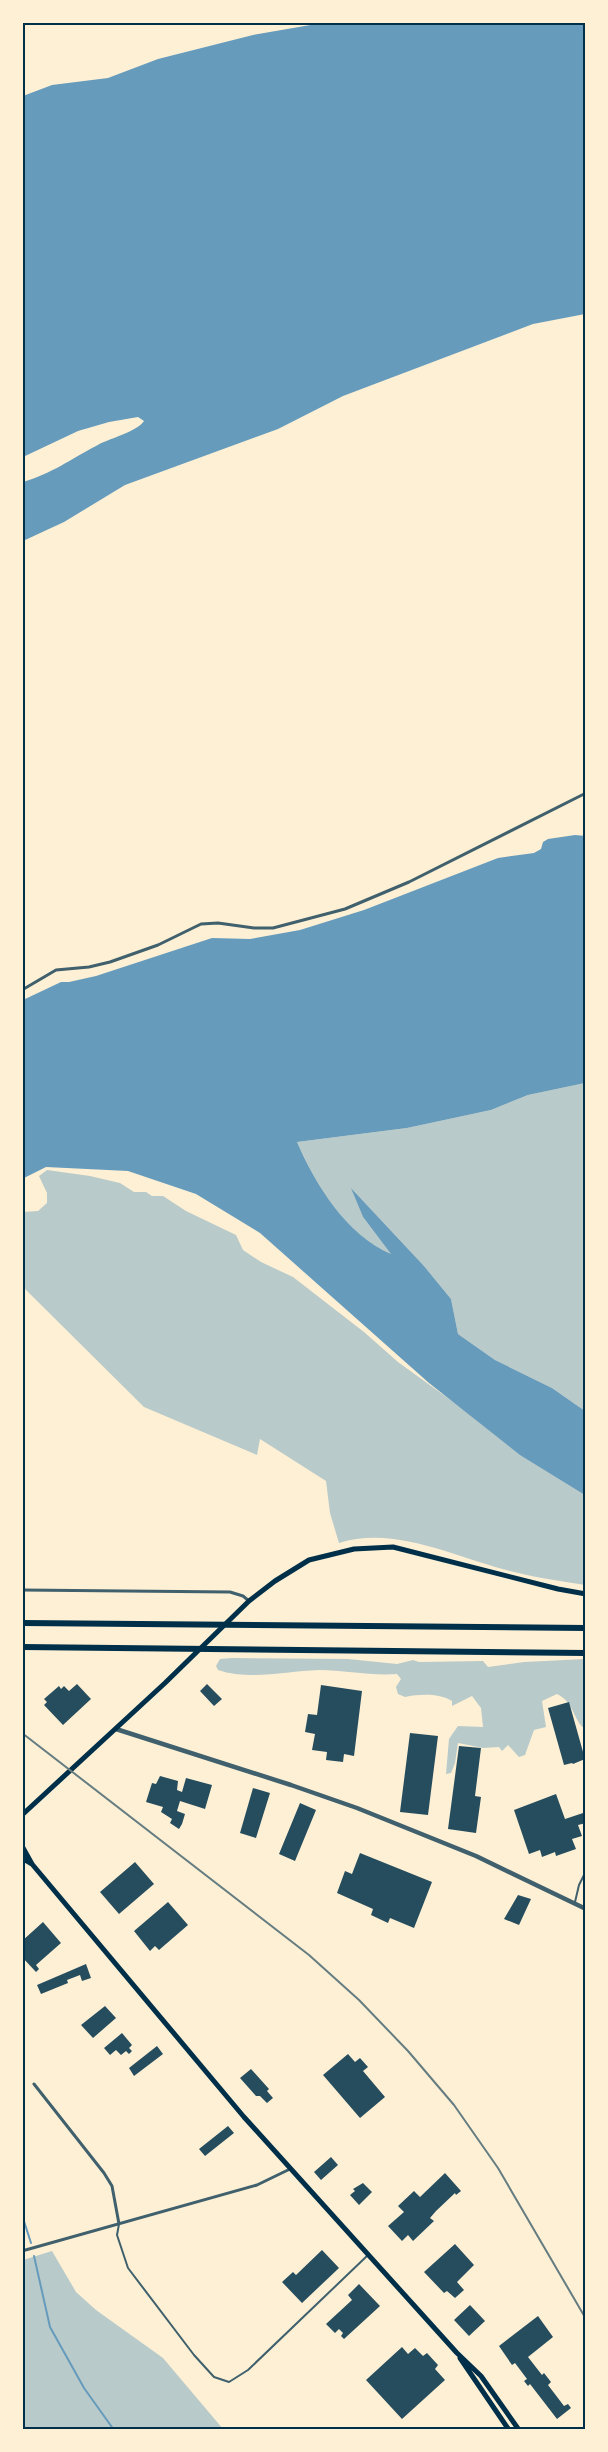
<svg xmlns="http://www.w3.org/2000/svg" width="608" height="2452" font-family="'Alegreya Sans',sans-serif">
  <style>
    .green { fill: #b9caca }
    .water { fill: #669bbc }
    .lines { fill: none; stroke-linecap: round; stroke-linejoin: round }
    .stream { stroke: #669bbc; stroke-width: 2 }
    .building { fill: #264d5e }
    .service { stroke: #3f606c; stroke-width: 2 }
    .minor { stroke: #3f606c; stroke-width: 3 }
    .tertiary { stroke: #3f606c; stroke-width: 4.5 }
    .primary { stroke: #003049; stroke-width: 5 }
    .motorway { stroke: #003049; stroke-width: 6 }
    .rail { stroke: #657d81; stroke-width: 2 }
    .neatline { fill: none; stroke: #003049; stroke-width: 2 }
  </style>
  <rect width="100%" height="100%" fill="#fdf0d5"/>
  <!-- green -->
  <path class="green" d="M 585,1083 L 585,1411 L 552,1388 L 495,1360 L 458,1334 L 451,1299 L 424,1266 L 352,1189 L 363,1217 L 392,1255 C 384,1250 375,1247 368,1242 C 338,1221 311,1174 297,1142 L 407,1128 L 491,1110 L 528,1095 Z
    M 47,1170 L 90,1176 L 120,1183 L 134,1192 L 146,1192 L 152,1196 L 163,1196 L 186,1211 L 236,1235 L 243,1250 L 261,1262 L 293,1277 L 364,1332 L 398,1362 L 474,1417 L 585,1483 L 585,1585 C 562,1581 537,1578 514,1572 C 458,1559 397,1525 339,1543 L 330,1513 L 326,1481 L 260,1439 L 257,1455 L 144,1407 L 23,1287 L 22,1212 L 38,1211 L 47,1203 L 47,1193 L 39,1176 Z
    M 232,1658 L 348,1659 L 397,1664 L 413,1660 L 419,1662 L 483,1661 L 488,1667 L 524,1662 L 585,1659 L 585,1725 L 582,1727 C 572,1714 573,1702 557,1694 L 542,1701 L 546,1727 L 534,1730 L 525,1755 L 519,1757 L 508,1745 L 502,1751 L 499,1747 L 483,1748 L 458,1743 L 455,1763 L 451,1773 L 446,1774 L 449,1739 L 458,1726 L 483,1727 L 481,1708 L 472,1696 L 452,1706 L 452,1701 C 439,1693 420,1694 405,1697 L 398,1694 L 396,1687 L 401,1679 L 397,1674 C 370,1676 345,1670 319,1670 C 286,1671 250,1681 218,1670 L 216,1666 L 220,1659 Z
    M 52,2251 L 76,2292 L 96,2310 L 163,2358 L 223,2429 L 23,2429 L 23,2260 Z"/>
  <!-- water -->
  <path class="water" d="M 322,23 L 585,23 L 585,314 L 533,324 L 343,396 L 278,429 L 125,485 L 64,522 L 23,541 L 23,482 C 53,473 69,460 96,446 C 107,439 137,432 144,421 L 138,417 L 109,422 L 78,431 L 23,457 L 23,96 L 52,85 L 108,78 L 158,59 L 253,35 Z
    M 575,835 L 586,836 L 585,1083 L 528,1095 L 491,1110 L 407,1128 L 297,1142 C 316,1185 346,1235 391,1254 L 363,1217 L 351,1188 L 424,1266 L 451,1299 L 458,1334 L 495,1360 L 552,1388 L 585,1411 L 585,1495 L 520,1455 L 429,1383 L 260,1233 L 196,1194 L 128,1171 L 46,1167 L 22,1179 L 23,1000 L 61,982 L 69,982 L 96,976 L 212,938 L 250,939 L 300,930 L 364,910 L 498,858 L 534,853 L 541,849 L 543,842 L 548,839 Z"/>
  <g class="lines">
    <!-- stream -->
    <path class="stream" d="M 22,2166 L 22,2174
      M 22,2215 L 31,2243
      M 34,2256 L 50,2327 L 84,2388 L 114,2430"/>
  </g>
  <!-- building -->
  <path class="building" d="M 77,1684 L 91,1699 L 63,1725 L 44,1705 L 47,1702 L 44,1699 L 59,1686 L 61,1689 L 64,1686 L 69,1691 Z
    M 207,1684 L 222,1699 L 214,1706 L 200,1691 Z
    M 321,1685 L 362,1691 L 354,1756 L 344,1754 L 343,1762 L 326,1760 L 327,1752 L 312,1750 L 315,1734 L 305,1732 L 308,1714 L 317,1715 Z
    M 569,1702 L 585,1759 L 573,1764 L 572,1763 L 564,1765 L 548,1708 Z
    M 410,1733 L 438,1736 L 428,1815 L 400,1812 Z
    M 459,1746 L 481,1748 L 475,1796 L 481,1797 L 476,1833 L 448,1829 Z
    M 160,1776 L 178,1781 L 177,1790 L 182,1792 L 186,1778 L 212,1785 L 205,1809 L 180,1801 L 177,1811 L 185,1814 L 182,1824 L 179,1829 L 170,1823 L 172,1819 L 161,1812 L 163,1807 L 146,1802 L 152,1783 L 156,1784 Z
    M 253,1788 L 270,1793 L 256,1838 L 240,1833 Z
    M 556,1794 L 565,1819 L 586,1812 L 586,1823 L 578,1825 L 582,1836 L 572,1839 L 576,1849 L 556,1856 L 555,1852 L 542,1857 L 540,1850 L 529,1854 L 514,1810 Z
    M 300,1803 L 316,1810 L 295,1861 L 279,1854 Z
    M 360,1853 L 432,1882 L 414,1928 L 390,1918 L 388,1923 L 371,1915 L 373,1909 L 337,1893 L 345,1871 L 352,1874 Z
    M 135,1862 L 154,1884 L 119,1914 L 100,1892 Z
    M 518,1895 L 531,1899 L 519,1925 L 504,1919 Z
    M 168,1902 L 188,1925 L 159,1950 L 155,1946 L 150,1951 L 134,1931 Z
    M 43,1922 L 61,1943 L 36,1965 L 39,1969 L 36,1972 L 22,1957 L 22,1941 Z
    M 86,1964 L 91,1978 L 82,1981 L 80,1975 L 67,1980 L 68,1983 L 41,1994 L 37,1985 Z
    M 105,2006 L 116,2018 L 93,2038 L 81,2025 Z
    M 122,2033 L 132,2045 L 129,2048 L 132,2051 L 129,2054 L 126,2051 L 121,2055 L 116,2050 L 110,2055 L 104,2048 Z
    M 157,2046 L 163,2054 L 134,2076 L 129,2068 Z
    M 348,2054 L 355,2062 L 360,2058 L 368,2067 L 363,2071 L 385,2097 L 360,2118 L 323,2075 Z
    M 251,2069 L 269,2089 L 267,2091 L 273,2098 L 267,2103 L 260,2096 L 256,2096 L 240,2078 Z
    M 228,2126 L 234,2133 L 205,2156 L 199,2149 Z
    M 331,2157 L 338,2165 L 321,2180 L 314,2172 Z
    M 445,2173 L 461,2191 L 456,2195 L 455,2193 L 436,2211 L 430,2218 L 434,2221 L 413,2241 L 408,2235 L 402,2241 L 388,2226 L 404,2212 L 398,2206 L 414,2191 L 420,2197 Z
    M 363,2183 L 372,2192 L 359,2205 L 350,2195 L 355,2191 L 353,2189 Z
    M 455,2244 L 474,2265 L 457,2282 L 464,2290 L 455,2298 L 447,2291 L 444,2293 L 424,2272 Z
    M 322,2250 L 339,2268 L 302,2303 L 282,2282 L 293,2272 L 296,2275 Z
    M 359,2284 L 380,2306 L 344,2339 L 341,2336 L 343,2333 L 339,2329 L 335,2333 L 326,2324 L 352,2300 L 348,2295 Z
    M 470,2305 L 485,2321 L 469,2336 L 454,2320 Z
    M 538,2316 L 553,2337 L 528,2357 L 542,2375 L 544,2373 L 551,2382 L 548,2385 L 564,2406 L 568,2404 L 571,2408 L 557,2419 L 530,2384 L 528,2386 L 524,2381 L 527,2379 L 515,2363 L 512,2365 L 499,2346 Z
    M 402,2347 L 408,2354 L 415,2348 L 423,2356 L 427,2353 L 438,2365 L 435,2369 L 445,2380 L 402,2419 L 366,2380 Z"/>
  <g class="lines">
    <!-- service -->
    <path class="service" d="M 575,1902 L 579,1885 L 586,1871
      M 119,2224 L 117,2235 L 128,2268 L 194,2355 L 214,2377 L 229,2382 L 248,2370 L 368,2255"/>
    <!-- minor -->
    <path class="minor" d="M 22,990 L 56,970 L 89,967 L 110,962 L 158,945 L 201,924 L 218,923 L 254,928 L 273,928 L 345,909 L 409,882 L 586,793
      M 22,1590 L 230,1592 L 243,1596 L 249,1601
      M 34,2084 L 104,2173 L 112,2186 L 119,2224
      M 22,2251 L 257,2185 L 290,2169
      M 586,2285 L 586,2293"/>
    <!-- tertiary -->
    <path class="tertiary" d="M 116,1729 L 291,1785 L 357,1808 L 476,1856 L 586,1909"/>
    <!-- primary -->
    <path class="primary" d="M 22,1815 L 165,1683 L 249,1601 L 275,1581 L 309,1560 L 354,1549 L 393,1547 L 558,1589 L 586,1594
      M 22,1846 L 32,1864 L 244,2117 L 457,2353 L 481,2376 L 519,2430
      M 22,1858 L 32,1864
      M 460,2358 L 509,2430"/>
    <!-- motorway -->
    <path class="motorway" d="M 22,1623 L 586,1628
      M 22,1647 L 586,1653"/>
    <!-- rail -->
    <path class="rail" d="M 22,1733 L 309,1955 L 359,2000 L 408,2051 L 454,2105 L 498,2168 L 586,2319"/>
  </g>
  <!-- border -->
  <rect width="608" height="2452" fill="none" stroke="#fdf0d5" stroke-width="48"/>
  <rect x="24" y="24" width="560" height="2404" class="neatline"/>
</svg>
